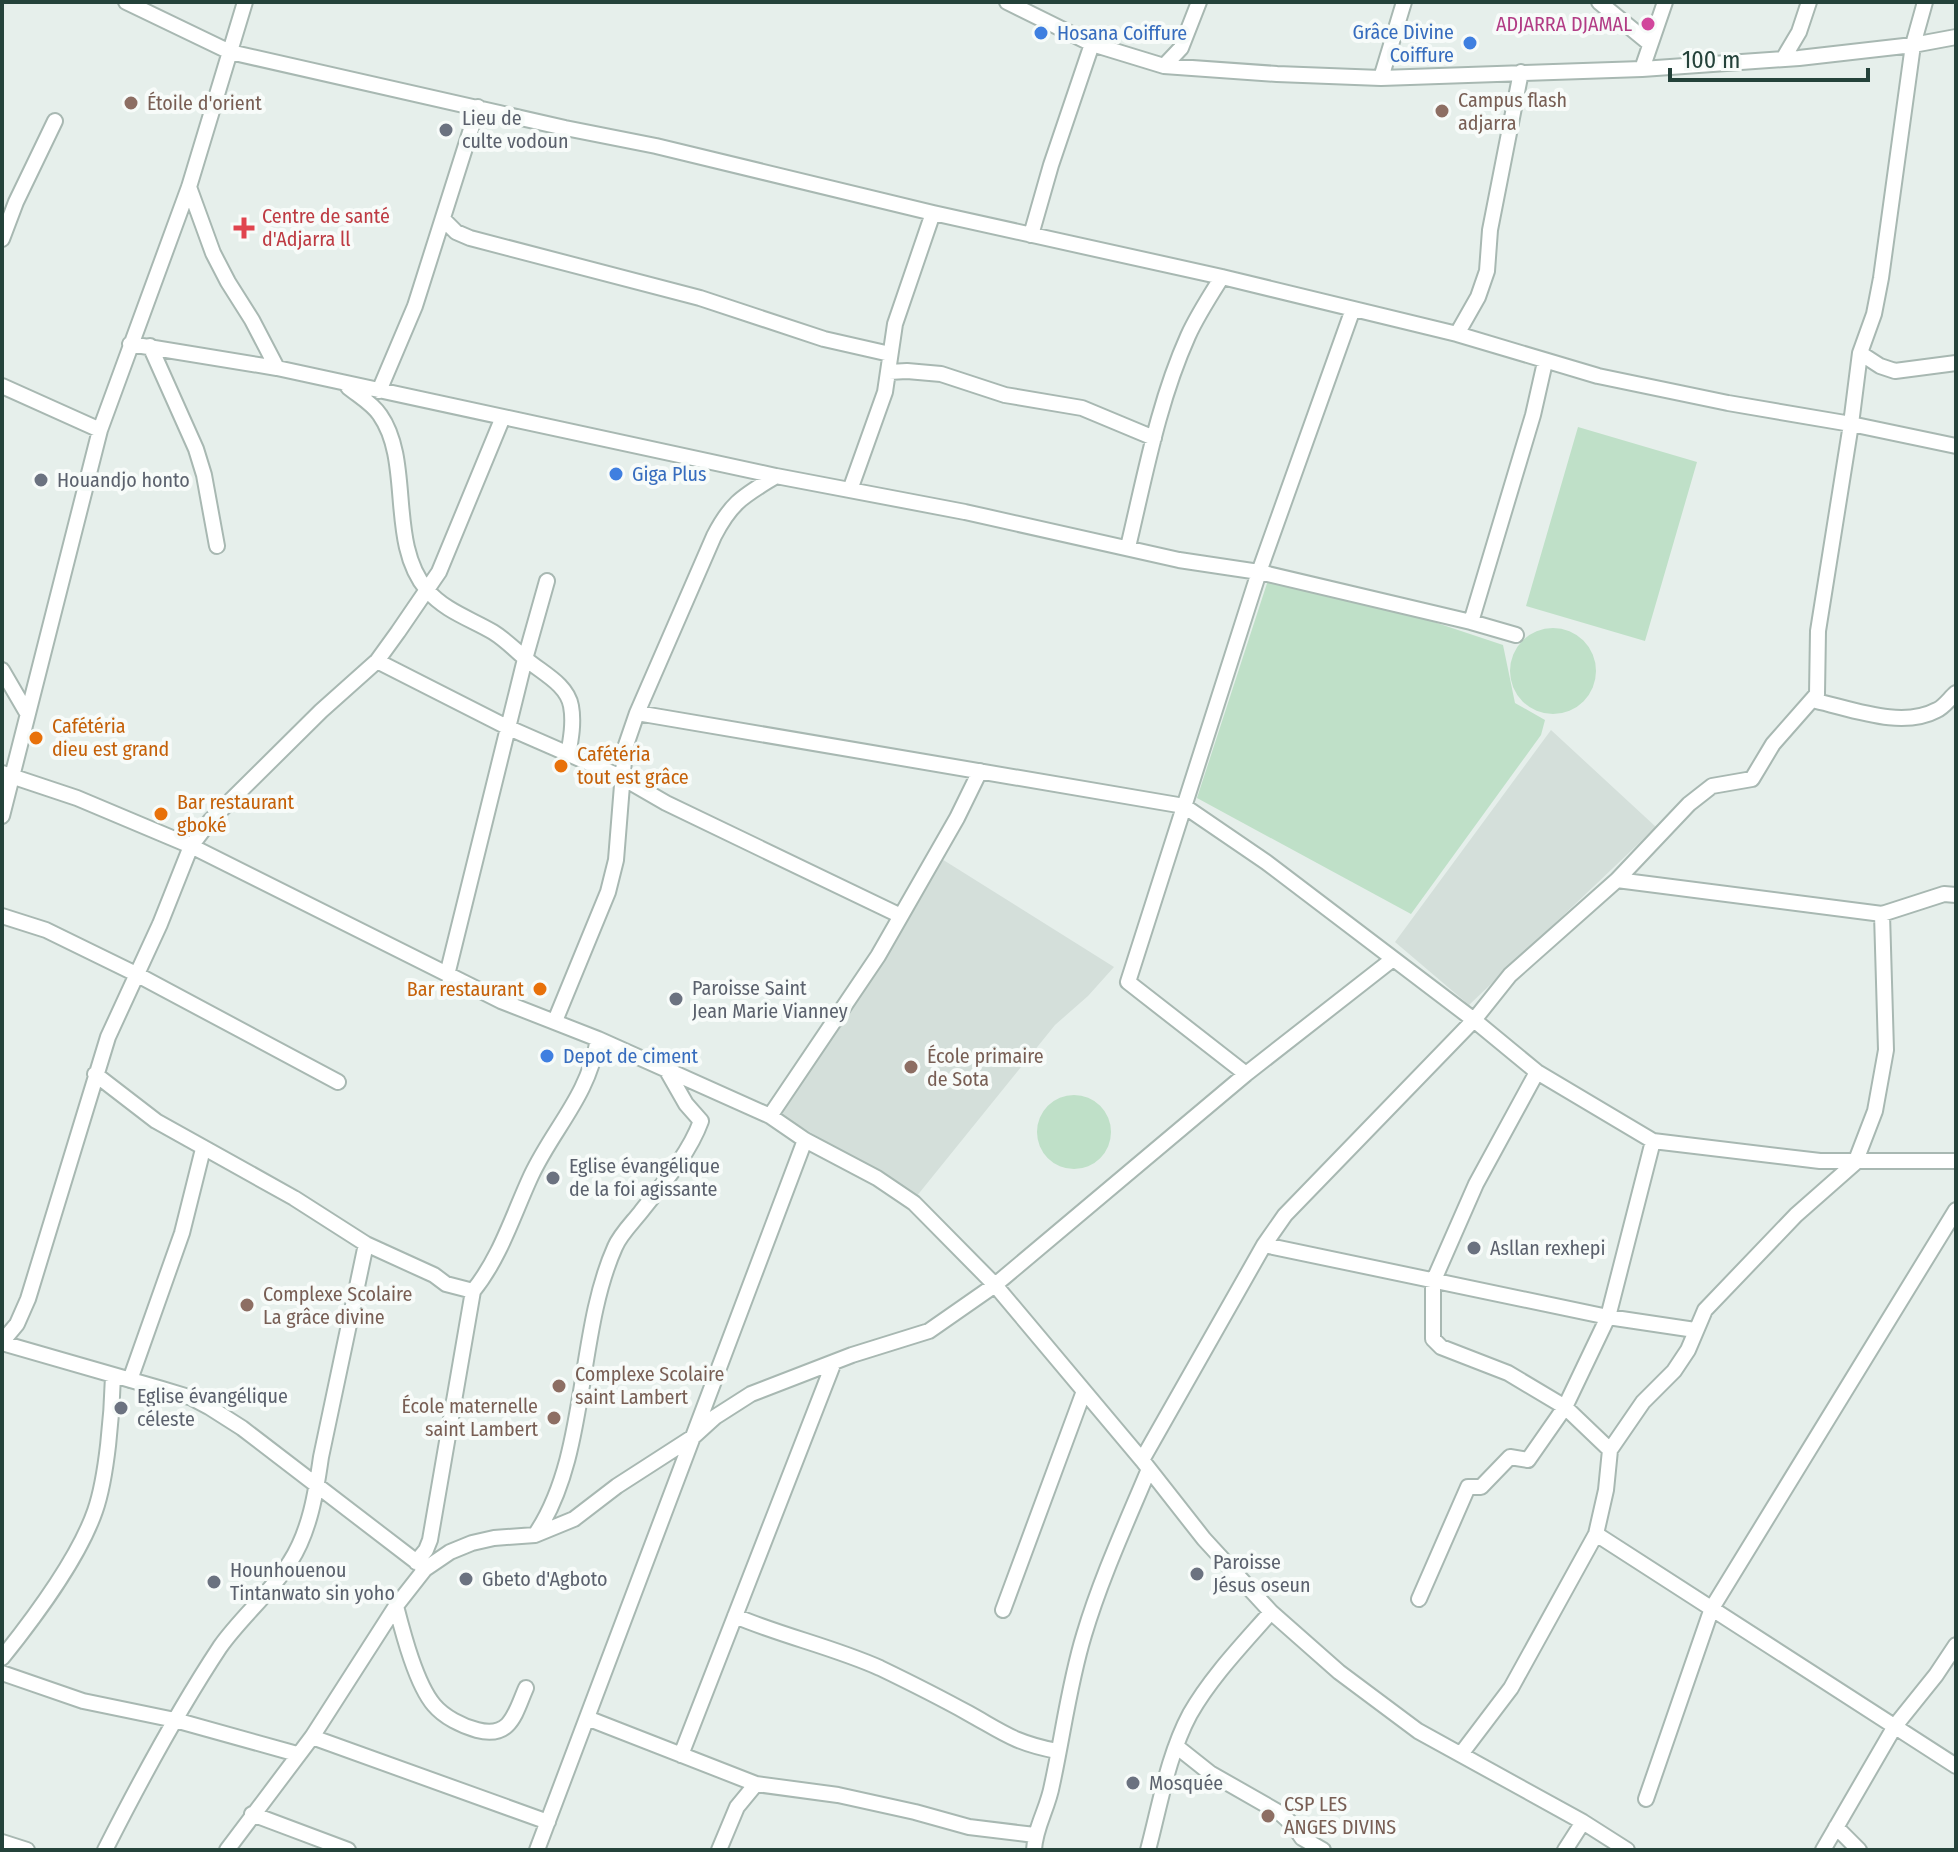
<svg xmlns="http://www.w3.org/2000/svg" width="1958" height="1852" font-family="'Fira Sans Condensed',sans-serif">
  <style>
    .built { fill: #d4dfda }
    .green { fill: #bfe0c8 }
    .lines { fill: none; stroke-linecap: round; stroke-linejoin: round }
    .minor-casing { stroke: #a8b8b2; stroke-width: 18 }
    .minor { stroke: #fff; stroke-width: 14 }
    .hotel-dot { fill: #d1479c; stroke: #f7fbf9; stroke-width: 3 }
    .shop-dot { fill: #3f7fe0; stroke: #f7fbf9; stroke-width: 3 }
    .education-dot { fill: #8d6e63; stroke: #f7fbf9; stroke-width: 3 }
    .worship-dot { fill: #6b7280; stroke: #f7fbf9; stroke-width: 3 }
    .health-dot { fill: #e0444e; stroke: #f7fbf9; stroke-width: 3 }
    .food-dot { fill: #e8710a; stroke: #f7fbf9; stroke-width: 3 }
    .labels { text-anchor: middle; dominant-baseline: central; stroke-width: 8; stroke-linejoin: round; paint-order: stroke }
    .hotel-label { font-size: 20px; fill: #b23c85; stroke: #f7fbf9; text-anchor: end }
    .shop-label { font-size: 20px; fill: #366cbe; stroke: #f7fbf9; text-anchor: start }
    .education-label { font-size: 20px; fill: #785e54; stroke: #f7fbf9; text-anchor: start }
    .worship-label { font-size: 20px; fill: #5b616d; stroke: #f7fbf9; text-anchor: start }
    .health-label { font-size: 20px; fill: #be3a42; stroke: #f7fbf9; text-anchor: start }
    .food-label { font-size: 20px; fill: #c56008; stroke: #f7fbf9; text-anchor: start }
  </style>
  <rect width="100%" height="100%" fill="#e6efeb"/>
  <!-- built -->
  <path class="built" d="M 1551,730 L 1656,827 L 1469,1005 L 1395,942 Z
    M 937,856 L 1114,967 L 1088,996 L 1055,1025 L 916,1197 L 774,1110 Z"/>
  <!-- green -->
  <path class="green" d="M 1578,427 L 1697,462 L 1645,641 L 1526,606 Z
    M 1272,568 L 1503,645 L 1515,703 L 1545,720 L 1541,735 L 1411,914 L 1197,798 Z
    M1510 671a43 43 0 1 1 86 0a43 43 0 1 1-86 0Z
    M1037 1132a37 37 0 1 1 74 0a37 37 0 1 1-74 0Z"/>
  <g class="lines">
    <!-- minor casing -->
    <g class="minor-casing">
      <path id="minor" d="M 126,2 L 230,52 L 565,128 L 656,146 L 933,213 L 1222,277 L 1457,334 L 1598,376 L 1728,403 L 1851,424 L 1956,446
        M 1007,2 L 1092,44 L 1164,66 L 1277,74 L 1381,78 L 1642,69 L 1799,58 L 1913,45 L 1956,37
        M 1599,2 L 1649,43
        M 1783,59 L 1799,32 L 1809,2
        M 1164,66 L 1181,48 L 1199,2
        M 1642,69 L 1665,2
        M 1381,78 L 1404,2
        M 189,187 L 213,253 L 228,282 L 252,320 L 277,368
        M 444,220 L 456,232 L 470,238 L 700,298 L 824,339 L 890,354
        M 1031,235 L 1051,165 L 1092,44
        M 2,239 L 16,202 L 55,121
        M 1457,334 L 1478,297 L 1487,271 L 1490,230 L 1521,72
        M 130,344 L 277,368 L 776,476 L 965,512 L 1179,560 L 1259,572 L 1471,622 L 1516,635
        M 150,346 L 196,449 L 204,475 L 217,546
        M 1860,353 L 1880,366 L 1895,371 L 1956,363
        M 889,372 L 907,371 L 941,374 L 1005,395 L 1082,408 L 1154,438
        M 2,386 L 100,430
        M 348,387 C 359,396 373,404 380,415 C 413,462 387,543 427,590 C 445,611 471,619 493,632 C 506,640 515,650 526,659 C 542,673 567,684 571,706 C 574,722 571,739 568,755
        M 379,391 L 415,306 L 478,107
        M 850,490 L 885,392 L 895,324 L 933,213
        M 1128,547 C 1145,476 1158,403 1188,336 C 1197,316 1210,296 1222,277
        M 1471,622 L 1533,415 L 1545,362
        M 377,661 L 509,728 L 621,777 L 666,803 L 901,916
        M 2,670 L 27,713
        M 1817,694 L 1816,701 C 1852,709 1902,729 1937,710 C 1944,707 1950,698 1956,693
        M 637,713 L 1184,806 L 1266,862 L 1474,1020 L 1537,1072 L 1653,1141 L 1820,1161 L 1956,1161
        M 2,773 L 77,798 L 191,846 L 501,1001 L 598,1039 L 770,1116 L 805,1140 L 877,1178 L 914,1203 L 995,1285 L 1142,1460 L 1204,1539 L 1271,1612 L 1339,1672 L 1418,1731 L 1583,1822 L 1627,1850
        M 2,816 L 100,430 L 189,187 L 245,2
        M 1617,880 L 1882,914 L 1944,894 L 1956,895
        M 2,916 L 46,930 L 136,974 L 338,1082
        M 447,975 L 525,659 L 547,581
        M 555,1021 L 608,892 L 616,860 L 625,748 L 637,713 L 714,536 C 732,501 744,496 776,476
        M 1537,1072 L 1476,1184 L 1433,1282 L 1433,1339 L 1441,1347 L 1508,1373 L 1565,1407 L 1610,1450
        M 95,1074 L 156,1121 L 294,1198 L 366,1244 L 434,1275 L 446,1284 L 473,1291 L 430,1540 L 426,1550 L 416,1562
        M 1246,1074 L 1128,982 L 1259,572 L 1353,309
        M 770,1116 L 878,956 L 957,818 L 980,771
        M 1264,1245 L 1608,1317 L 1695,1330
        M 473,1291 C 500,1258 513,1215 531,1176 C 554,1127 588,1097 598,1039
        M 2,1342 L 17,1324 L 28,1299 L 108,1037 L 160,924 L 191,846 L 210,821 L 321,711 L 377,661 L 398,632 L 439,572 L 503,417
        M 2,1343 L 162,1389 L 192,1398 L 209,1407 L 242,1428 L 422,1566
        M 130,1380 L 182,1233 L 203,1149
        M 1142,1460 L 1264,1245 L 1285,1215 L 1474,1020 L 1510,975 L 1617,880 L 1689,804 L 1712,786 L 1752,779 L 1773,744 L 1817,694 L 1818,631 L 1851,424 L 1860,353 L 1874,314 L 1881,278 L 1913,45 L 1925,2
        M 1596,1534 L 1956,1766
        M 535,1535 C 589,1456 576,1334 615,1247 C 620,1235 632,1223 640,1213 C 662,1185 689,1154 701,1121 L 686,1104 L 666,1069
        M 1419,1599 L 1468,1487 L 1481,1487 L 1510,1457 L 1528,1460 L 1565,1407 L 1608,1317 L 1653,1141
        M 396,1606 C 403,1633 416,1684 434,1705 C 444,1717 462,1726 477,1730 C 511,1739 515,1713 526,1688
        M 1003,1610 L 1084,1391
        M 735,1616 C 782,1636 833,1647 880,1668 C 909,1682 939,1697 968,1713 C 1004,1733 1015,1743 1057,1751
        M 2,1658 C 34,1618 78,1560 95,1511 C 107,1477 112,1413 113,1376
        M 2,1673 L 83,1701 L 175,1720 L 297,1754
        M 587,1718 L 756,1784
        M 312,1737 L 548,1822
        M 1176,1746 L 1210,1773 L 1280,1813 L 1293,1825 L 1302,1838 L 1323,1850
        M 1461,1754 L 1511,1688 L 1596,1534 L 1606,1490 L 1610,1450 L 1643,1402 L 1674,1371 L 1688,1350 L 1705,1310 L 1796,1215 L 1855,1163 L 1875,1111 L 1886,1050 L 1882,914
        M 681,1755 L 834,1362
        M 1646,1799 L 1712,1608 L 1956,1210
        M 252,1814 L 348,1850
        M 1836,1827 L 1859,1850
        M 2,1842 L 27,1850
        M 105,1850 C 140,1781 177,1712 220,1647 C 241,1617 271,1593 290,1562 C 310,1531 316,1492 321,1457 L 366,1244
        M 227,1850 L 312,1737 L 396,1606 L 425,1569 L 450,1552 L 472,1543 L 494,1538 L 535,1535 L 574,1519 L 617,1486 L 693,1437 L 715,1417 L 751,1394 L 852,1355 L 929,1331 L 995,1285 L 1246,1074 L 1393,959
        M 537,1850 L 805,1140
        M 719,1850 L 737,1807 L 756,1784 L 838,1795 L 915,1812 L 969,1827 L 1035,1835
        M 1034,1850 C 1035,1827 1048,1808 1052,1785 C 1063,1735 1069,1684 1084,1635 C 1101,1578 1126,1524 1149,1469
        M 1148,1850 C 1160,1805 1168,1755 1190,1714 C 1211,1677 1243,1644 1271,1612
        M 1565,1850 L 1583,1822
        M 1823,1850 L 1895,1726 L 1936,1675 L 1956,1645"/>
    </g>
    <!-- minor -->
    <use href="#minor" class="minor"/>
  </g>
  <!-- markers -->
  <circle class="hotel-dot" cx="1648" cy="24" r="8"/>
  <g class="shop-dot">
    <circle cx="1041" cy="33" r="8"/>
    <circle cx="1470" cy="43" r="8"/>
    <circle cx="616" cy="474" r="8"/>
    <circle cx="547" cy="1056" r="8"/>
  </g>
  <g class="education-dot">
    <circle cx="131" cy="103" r="8"/>
    <circle cx="1442" cy="111" r="8"/>
    <circle cx="911" cy="1067" r="8"/>
    <circle cx="247" cy="1305" r="8"/>
    <circle cx="559" cy="1386" r="8"/>
    <circle cx="554" cy="1418" r="8"/>
    <circle cx="1268" cy="1816" r="8"/>
  </g>
  <g class="worship-dot">
    <circle cx="446" cy="130" r="8"/>
    <circle cx="41" cy="480" r="8"/>
    <circle cx="676" cy="999" r="8"/>
    <circle cx="553" cy="1178" r="8"/>
    <circle cx="1474" cy="1248" r="8"/>
    <circle cx="121" cy="1408" r="8"/>
    <circle cx="1197" cy="1574" r="8"/>
    <circle cx="466" cy="1579" r="8"/>
    <circle cx="214" cy="1582" r="8"/>
    <circle cx="1133" cy="1783" r="8"/>
  </g>
  <path class="health-dot" d="M240 216h8v8h8v8h-8v8h-8v-8h-8v-8h8z"/>
  <g class="food-dot">
    <circle cx="36" cy="738" r="8"/>
    <circle cx="561" cy="766" r="8"/>
    <circle cx="161" cy="814" r="8"/>
    <circle cx="540" cy="989" r="8"/>
  </g>
  <g class="labels">
    <!-- hotel labels -->
    <g class="hotel-label">
      <text x="1632" y="24">ADJARRA DJAMAL</text>
    </g>
    <!-- shop labels -->
    <g class="shop-label">
      <text x="1454" y="32" text-anchor="end">Grâce Divine<tspan x="1454" dy="23">Coiffure</tspan></text>
      <text x="1057" y="33">Hosana Coiffure</text>
      <text x="632" y="474">Giga Plus</text>
      <text x="563" y="1056">Depot de ciment</text>
    </g>
    <!-- education labels -->
    <g class="education-label">
      <text x="1458" y="100">Campus flash<tspan x="1458" dy="23">adjarra</tspan></text>
      <text x="147" y="103">Étoile d'orient</text>
      <text x="927" y="1056">École primaire<tspan x="927" dy="23">de Sota</tspan></text>
      <text x="263" y="1294">Complexe Scolaire<tspan x="263" dy="23">La grâce divine</tspan></text>
      <text x="575" y="1374">Complexe Scolaire<tspan x="575" dy="23">saint Lambert</tspan></text>
      <text x="538" y="1406" text-anchor="end">École maternelle<tspan x="538" dy="23">saint Lambert</tspan></text>
      <text x="1284" y="1804">CSP LES<tspan x="1284" dy="23">ANGES DIVINS</tspan></text>
    </g>
    <!-- worship labels -->
    <g class="worship-label">
      <text x="462" y="118">Lieu de<tspan x="462" dy="23">culte vodoun</tspan></text>
      <text x="57" y="480">Houandjo honto</text>
      <text x="692" y="988">Paroisse Saint<tspan x="692" dy="23">Jean Marie Vianney</tspan></text>
      <text x="569" y="1166">Eglise évangélique<tspan x="569" dy="23">de la foi agissante</tspan></text>
      <text x="1490" y="1248">Asllan rexhepi</text>
      <text x="137" y="1396">Eglise évangélique<tspan x="137" dy="23">céleste</tspan></text>
      <text x="1213" y="1562">Paroisse<tspan x="1213" dy="23">Jésus oseun</tspan></text>
      <text x="230" y="1570">Hounhouenou<tspan x="230" dy="23">Tintanwato sin yoho</tspan></text>
      <text x="482" y="1579">Gbeto d'Agboto</text>
      <text x="1149" y="1783">Mosquée</text>
    </g>
    <!-- health labels -->
    <g class="health-label">
      <text x="262" y="216">Centre de santé<tspan x="262" dy="23">d'Adjarra ll</tspan></text>
    </g>
    <!-- food labels -->
    <g class="food-label">
      <text x="52" y="726">Cafétéria<tspan x="52" dy="23">dieu est grand</tspan></text>
      <text x="577" y="754">Cafétéria<tspan x="577" dy="23">tout est grâce</tspan></text>
      <text x="177" y="802">Bar restaurant<tspan x="177" dy="23">gboké</tspan></text>
      <text x="524" y="989" text-anchor="end">Bar restaurant</text>
    </g>
  </g>
  <!-- border -->
  <rect width="1958" height="1852" fill="none" stroke="#24423a" stroke-width="8"/>
  <!-- scale -->
  <path d="M1670 68v12h198v-12" fill="none" stroke="#24423a" stroke-width="4"/>
  <text x="1682" y="68" font-size="24" fill="#24423a" stroke="#f7fbf9" stroke-width="6" paint-order="stroke">100 m</text>
</svg>
